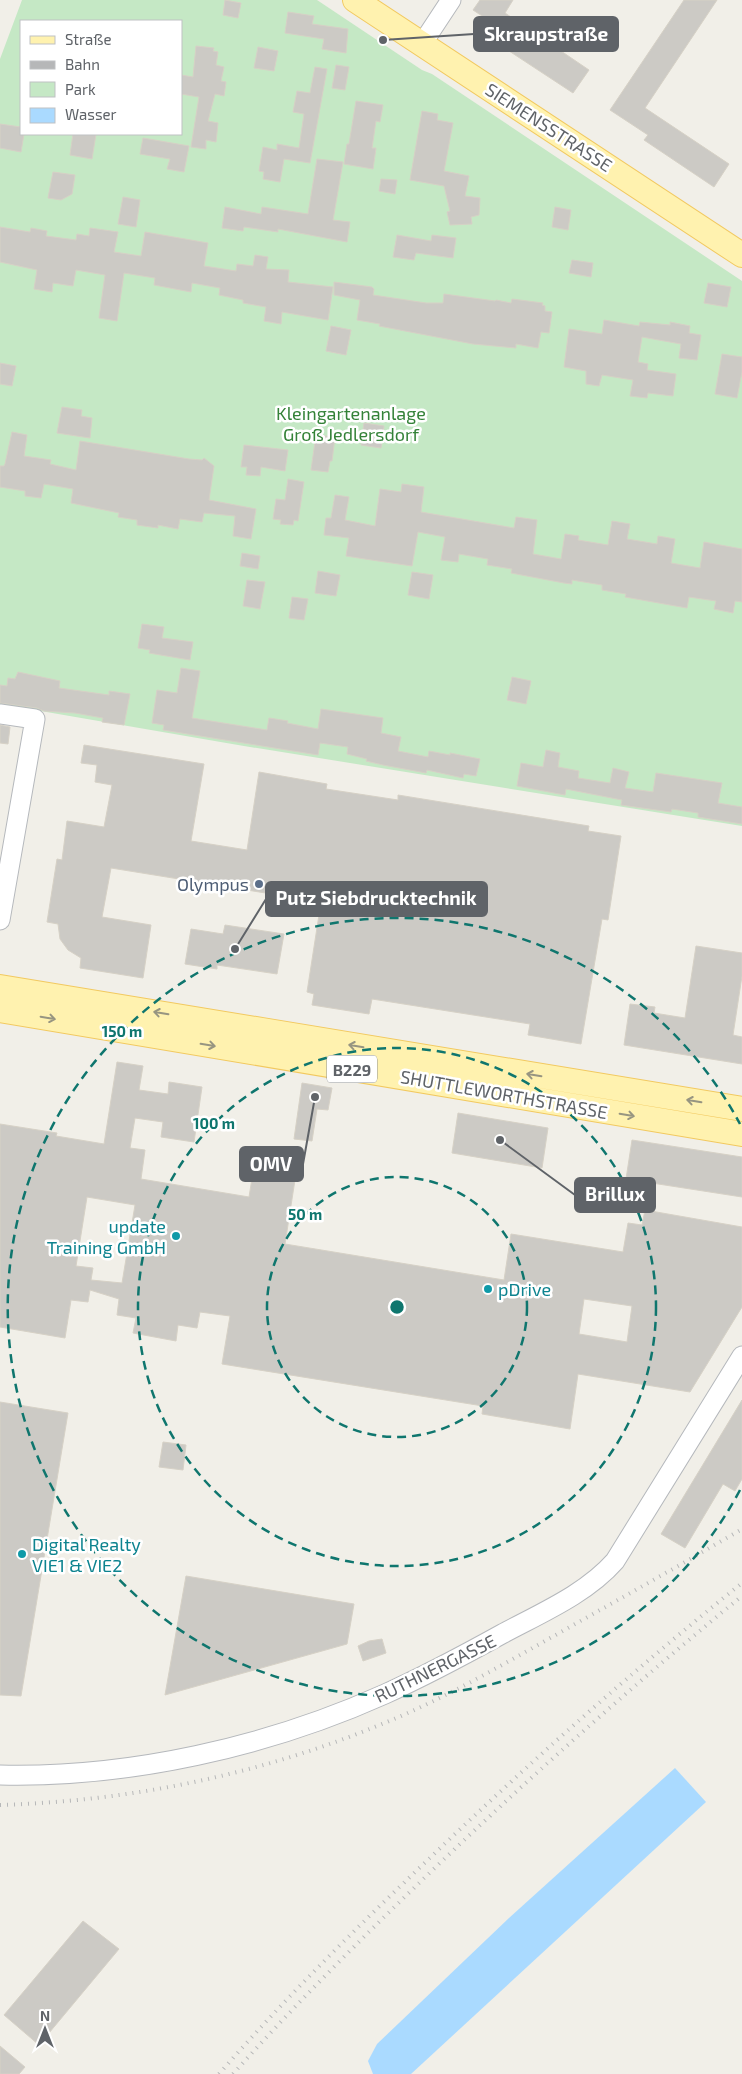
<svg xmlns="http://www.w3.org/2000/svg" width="742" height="2074" font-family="'Exo 2',sans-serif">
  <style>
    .green { fill: #c5e8c5; fill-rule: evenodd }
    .water { fill: #aadaff }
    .building { fill: #cccac5; stroke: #d6d1c6; fill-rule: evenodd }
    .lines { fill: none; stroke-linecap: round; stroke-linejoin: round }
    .minor-casing { stroke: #b5b8bc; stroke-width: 21 }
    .major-casing { stroke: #f2c960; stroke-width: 26 }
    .minor { stroke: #fff; stroke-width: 19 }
    .major { stroke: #fff2af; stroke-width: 24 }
    .rail { stroke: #b6b7b8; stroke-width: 4; stroke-dasharray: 1 6; stroke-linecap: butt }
    .oneway { stroke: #979581 }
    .ring { fill: none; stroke: #0f766e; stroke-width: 2.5; stroke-dasharray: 9 6 }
    .service-dot { fill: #5c6f8a; stroke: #fff; stroke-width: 2 }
    .culture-dot { fill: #0f9aa8; stroke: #fff; stroke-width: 2 }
    .labels { text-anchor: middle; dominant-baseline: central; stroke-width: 5; stroke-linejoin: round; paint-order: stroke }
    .shield { fill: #fff; stroke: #8f9295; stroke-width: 1 }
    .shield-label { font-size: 16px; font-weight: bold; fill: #5f6368 }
    .street-label { font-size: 18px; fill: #5f6368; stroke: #fff }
    .park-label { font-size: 18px; fill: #348238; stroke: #fff }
    .service-label { font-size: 18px; fill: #4e5e75; stroke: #fff; text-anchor: end }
    .culture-label { font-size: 18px; fill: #0d838f; stroke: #fff; text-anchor: start }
    .centre { fill: #0f766e; stroke: #fff; stroke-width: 2.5 }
    .ring-label { font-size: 15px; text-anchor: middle; font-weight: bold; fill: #0f766e; stroke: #fff; stroke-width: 5; stroke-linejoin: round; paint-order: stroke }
    .leader { fill: none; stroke: #5f6368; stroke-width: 2 }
    .callout-dot { fill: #5f6368; stroke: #fff; stroke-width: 2 }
    .callout { fill: #5f6368; stroke: #5f6368; stroke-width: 2 }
    .callout-label { font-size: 19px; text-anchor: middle; font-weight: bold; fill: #fff }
  </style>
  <rect width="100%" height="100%" fill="#f1efe8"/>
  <!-- green -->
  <path class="green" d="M 22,0 L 317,0 L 422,70 L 432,74 L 742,281 L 742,826 L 238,745 L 0,704 L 0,59 ZM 21,21 L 181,21 L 181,134 L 21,134 Z"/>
  <!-- water -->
  <path class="water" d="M 675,1768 L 706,1802 L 411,2074 L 373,2074 L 368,2061 L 377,2044 L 509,1918 Z"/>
  <!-- building -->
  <path class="building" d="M 225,0 L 241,3 L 238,18 L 223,15 Z
    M 480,0 L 513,0 L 505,13 L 589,70 L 573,93 L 503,47 L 511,35 L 473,10 Z
    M 684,0 L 717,0 L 645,108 L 729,164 L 714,187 L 644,140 L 648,135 L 610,110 Z
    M 288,12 L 314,16 L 312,24 L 348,29 L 346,53 L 322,49 L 324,39 L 285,33 Z
    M 196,46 L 214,48 L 213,51 L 218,52 L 216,65 L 224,67 L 221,81 L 226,82 L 224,96 L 215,94 L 208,121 L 218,123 L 216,142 L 206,140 L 206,149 L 191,147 L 199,97 L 181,94 L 181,75 L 193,77 Z
    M 258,47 L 278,51 L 274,71 L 254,68 Z
    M 336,65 L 349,67 L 345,90 L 332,88 Z
    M 315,67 L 327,69 L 310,163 L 284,159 L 280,182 L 263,179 L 264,172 L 259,171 L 263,147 L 277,150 L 277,144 L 299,148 L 304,114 L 293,112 L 297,91 L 310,93 Z
    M 356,101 L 383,105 L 380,122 L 376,121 L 372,148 L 376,148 L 373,169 L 344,164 L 347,144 L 349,144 Z
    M 422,111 L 438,114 L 437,120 L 453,123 L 444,171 L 469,176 L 465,196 L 480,198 L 479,215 L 471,217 L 472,224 L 450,225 L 447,212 L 450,211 L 444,186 L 410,180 Z
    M 0,124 L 21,127 L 21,134 L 24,134 L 21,152 L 0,148 Z
    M 73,134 L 96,134 L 92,159 L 70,155 Z
    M 143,138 L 189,146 L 184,172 L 167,169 L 170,159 L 140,154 Z
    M 317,159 L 343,162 L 333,220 L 350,222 L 347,242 L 278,229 L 278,232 L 244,227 L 243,231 L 222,228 L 225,207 L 261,214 L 262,207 L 308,214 Z
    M 53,172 L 75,175 L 72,194 L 61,200 L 48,198 Z
    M 381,179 L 397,180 L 395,194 L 379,191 Z
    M 123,197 L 140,200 L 136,227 L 118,224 Z
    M 555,207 L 571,210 L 568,230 L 552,227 Z
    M 0,227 L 30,232 L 31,228 L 47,231 L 46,236 L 76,240 L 77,234 L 89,236 L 90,228 L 118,232 L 114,252 L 141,256 L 145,232 L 208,243 L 204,266 L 236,271 L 237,264 L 253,266 L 255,255 L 268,257 L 266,269 L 289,270 L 288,282 L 333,287 L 328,320 L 282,312 L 281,324 L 264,321 L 266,307 L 243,303 L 243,300 L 219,295 L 220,288 L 192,283 L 191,292 L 154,285 L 155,278 L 124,273 L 117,321 L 99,318 L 105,275 L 76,270 L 73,286 L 53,283 L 52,292 L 34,289 L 37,270 L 0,262 Z
    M 397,235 L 431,241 L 432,235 L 456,238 L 453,258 L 416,253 L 414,260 L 393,257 Z
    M 572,260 L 593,263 L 591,277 L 569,273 Z
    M 334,282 L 372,287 L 374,289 L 373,295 L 426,303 L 443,303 L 444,294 L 495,301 L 496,300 L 511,303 L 512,299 L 543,303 L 542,305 L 545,306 L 545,311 L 552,312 L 549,333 L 541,332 L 538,348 L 516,344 L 516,348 L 473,344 L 379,326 L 380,324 L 357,320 L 360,300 L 334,295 Z
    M 708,283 L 731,287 L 727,307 L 704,303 Z
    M 604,320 L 639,326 L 640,322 L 670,325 L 670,322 L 690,326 L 689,333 L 701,335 L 697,360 L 679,358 L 681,344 L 642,337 L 638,362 L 648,364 L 647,370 L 676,374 L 673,396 L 648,393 L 647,398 L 630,396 L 633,380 L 602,375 L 599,386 L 586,384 L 586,371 L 564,367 L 569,329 L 602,334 Z
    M 331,326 L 351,330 L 346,355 L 326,351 Z
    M 722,354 L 742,357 L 742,372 L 737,398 L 715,394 Z
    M 0,363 L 16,366 L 12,386 L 0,384 Z
    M 62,407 L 82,410 L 81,416 L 92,418 L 90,438 L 57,433 Z
    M 364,423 L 384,426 L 381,448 L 361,445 Z
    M 12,432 L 27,435 L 24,456 L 51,460 L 50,464 L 76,470 L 80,441 L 189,459 L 202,460 L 204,458 L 214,466 L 209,500 L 256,509 L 251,539 L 233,536 L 235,516 L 204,513 L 202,522 L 180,519 L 178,529 L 158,525 L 158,528 L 137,525 L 137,520 L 118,517 L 119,513 L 71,503 L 73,489 L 44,484 L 41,498 L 25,496 L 25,491 L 0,487 L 0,466 L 4,466 L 5,464 Z
    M 316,435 L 335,437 L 332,461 L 330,461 L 328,472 L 311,470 Z
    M 244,445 L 288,450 L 285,471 L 261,467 L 260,476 L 246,475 L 247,467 L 241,467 Z
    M 288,479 L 304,482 L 298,521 L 294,520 L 293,525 L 280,524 L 281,520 L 273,519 L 276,499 L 285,500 Z
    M 402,484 L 424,487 L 421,512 L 514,528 L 516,517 L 537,520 L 533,554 L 561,559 L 565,534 L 579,536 L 578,540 L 608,545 L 612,521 L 630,524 L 627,539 L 657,544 L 658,536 L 675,539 L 671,563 L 700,568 L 704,542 L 742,549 L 742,602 L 735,601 L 733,613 L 714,609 L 716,601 L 689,597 L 687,608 L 625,597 L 626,594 L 602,590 L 602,585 L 572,580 L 572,584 L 564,583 L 511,573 L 512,569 L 487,565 L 488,559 L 459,554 L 458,562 L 441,560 L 445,537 L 418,532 L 412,566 L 365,559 L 346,556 L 349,538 L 324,535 L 326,518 L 331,518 L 335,495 L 349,497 L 345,520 L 375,526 L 380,489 L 401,492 Z
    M 242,553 L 260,556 L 258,569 L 240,566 Z
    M 318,571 L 340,575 L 336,596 L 315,593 Z
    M 412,572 L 433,575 L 429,599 L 408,595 Z
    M 247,580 L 265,582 L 260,609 L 243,606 Z
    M 292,597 L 308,599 L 304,620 L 289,618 Z
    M 142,624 L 164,627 L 162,638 L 193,642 L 190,660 L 149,653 L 150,650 L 138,648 Z
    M 181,668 L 200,671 L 192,718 L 267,730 L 269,718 L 288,721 L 287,723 L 318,729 L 321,709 L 383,718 L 381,733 L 401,737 L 398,751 L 428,757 L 429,751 L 450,755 L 450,753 L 480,759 L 476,776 L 464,774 L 463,778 L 427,770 L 426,773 L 383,765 L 366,761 L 367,759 L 347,754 L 348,747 L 320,743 L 318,755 L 163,730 L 164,725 L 152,723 L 157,690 L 177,693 Z
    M 18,672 L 60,681 L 59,688 L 109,695 L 109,691 L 130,694 L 124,725 L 102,722 L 103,718 L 75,713 L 44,711 L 37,708 L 0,703 L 0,685 L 7,686 L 8,678 L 15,679 Z
    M 512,677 L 531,681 L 526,704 L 507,700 Z
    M 0,725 L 10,727 L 8,744 L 0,743 Z
    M 84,745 L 204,764 L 191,841 L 247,850 L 259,772 L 327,784 L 326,789 L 398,800 L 398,795 L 589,826 L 588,831 L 621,836 L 608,920 L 602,919 L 581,1044 L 528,1035 L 530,1024 L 372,999 L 369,1014 L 312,1005 L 314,994 L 307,992 L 321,902 L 111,868 L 102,917 L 151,925 L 143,978 L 80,968 L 81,958 L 68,950 L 60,939 L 58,924 L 47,922 L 57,859 L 62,860 L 67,821 L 104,827 L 112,785 L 95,782 L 97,765 L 81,763 Z
    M 546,750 L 560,753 L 558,767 L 579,771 L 578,778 L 610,783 L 613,768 L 629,772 L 625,788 L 653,792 L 656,773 L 722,783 L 718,803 L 742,807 L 742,824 L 698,817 L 698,813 L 672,809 L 671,812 L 621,805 L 622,800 L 566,789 L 565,795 L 517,786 L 521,763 L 543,767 Z
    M 225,925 L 284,934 L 277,974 L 217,965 L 217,969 L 185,964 L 191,929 L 223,934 Z
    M 696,946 L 742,953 L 742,976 L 733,1035 L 742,1037 L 742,1064 L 624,1045 L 630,1004 L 655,1007 L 654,1013 L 685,1018 Z
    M 117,1062 L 143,1066 L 139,1090 L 168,1094 L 169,1082 L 202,1087 L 194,1142 L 161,1137 L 163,1122 L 135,1118 L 130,1148 L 145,1150 L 141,1179 L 249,1197 L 255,1160 L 297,1167 L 285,1244 L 504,1280 L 511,1234 L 623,1252 L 628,1223 L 642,1225 L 645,1210 L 742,1227 L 742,1307 L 690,1392 L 578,1374 L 570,1429 L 482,1414 L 483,1406 L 222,1364 L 230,1316 L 200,1312 L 197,1328 L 178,1325 L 176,1341 L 133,1333 L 136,1318 L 117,1315 L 119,1299 L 90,1290 L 88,1302 L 71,1300 L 65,1338 L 0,1327 L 0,1124 L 57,1133 L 56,1136 L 104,1144 ZM 87,1197 L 135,1205 L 122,1283 L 91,1280 L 93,1268 L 76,1266 ZM 584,1299 L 632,1306 L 627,1342 L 579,1334 Z
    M 302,1083 L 332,1088 L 328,1110 L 317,1109 L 312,1141 L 294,1139 Z
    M 458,1113 L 548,1128 L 542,1168 L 452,1153 Z
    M 632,1140 L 742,1157 L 742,1197 L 626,1179 Z
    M 742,1400 L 742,1479 L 735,1491 L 723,1484 L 685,1548 L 661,1534 Z
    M 0,1402 L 68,1413 L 21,1696 L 0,1695 Z
    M 163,1442 L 186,1445 L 183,1470 L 159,1467 Z
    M 186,1576 L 354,1604 L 347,1644 L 165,1695 Z
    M 382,1639 L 386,1653 L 363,1661 L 358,1646 L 369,1641 Z
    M 83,1921 L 119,1949 L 39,2045 L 4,2015 Z
    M 0,2046 L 25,2067 L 19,2074 L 0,2074 Z"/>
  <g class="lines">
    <!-- minor casing -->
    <g class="minor-casing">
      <path id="minor" d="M 422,44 L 451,0
        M 0,714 L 35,719 L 0,920
        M 0,1775 C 129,1778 267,1747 385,1694 C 425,1676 464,1655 502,1634 C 541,1613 586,1594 615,1561 L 742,1356"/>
    </g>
    <!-- major casing -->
    <g class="major-casing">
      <path id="major" d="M 355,0 L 742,255
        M 0,987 L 742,1109
        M 0,1010 L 742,1134"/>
    </g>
    <!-- minor -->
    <use href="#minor" class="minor"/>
    <!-- major -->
    <use href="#major" class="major"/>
    <!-- rail -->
    <path class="rail" d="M 0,1805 C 130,1801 257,1775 377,1726 C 438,1702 495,1669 552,1637 C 616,1601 679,1566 742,1529
      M 219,2074 C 286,1997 359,1925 433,1855 C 532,1760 635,1669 742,1583
      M 233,2074 C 299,2000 370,1930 442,1861 C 539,1769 639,1680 742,1596"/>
  </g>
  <!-- one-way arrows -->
  <defs><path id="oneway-shaft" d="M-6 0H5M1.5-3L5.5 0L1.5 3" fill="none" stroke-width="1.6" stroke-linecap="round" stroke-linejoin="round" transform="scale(1.25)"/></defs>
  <g class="oneway">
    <use href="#oneway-shaft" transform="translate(161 1013) rotate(-171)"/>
    <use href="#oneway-shaft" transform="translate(48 1018) rotate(10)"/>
    <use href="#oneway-shaft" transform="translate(208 1045) rotate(9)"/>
    <use href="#oneway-shaft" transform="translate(356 1046) rotate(-171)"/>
    <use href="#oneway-shaft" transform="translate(534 1075) rotate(-171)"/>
    <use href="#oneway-shaft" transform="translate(694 1101) rotate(-171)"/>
    <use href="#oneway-shaft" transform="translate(627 1115) rotate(10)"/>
  </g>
  <!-- distance rings -->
  <g class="ring">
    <circle cx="397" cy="1307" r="130"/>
    <circle cx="397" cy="1307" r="259"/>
    <path d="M740 1490A389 389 0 1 1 740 1124"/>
  </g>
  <!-- markers -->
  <circle class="service-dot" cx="259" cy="884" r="5"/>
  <g class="culture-dot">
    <circle cx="176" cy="1236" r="5"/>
    <circle cx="488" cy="1289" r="5"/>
    <circle cx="22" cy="1554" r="5"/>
  </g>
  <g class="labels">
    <!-- shield labels -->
    <rect class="shield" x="327" y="1055.5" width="50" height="27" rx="4"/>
    <g class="shield-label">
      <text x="352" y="1069">B229</text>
    </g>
    <!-- street labels -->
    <g class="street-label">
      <text transform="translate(549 127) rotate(33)">SIEMENSSTRASSE</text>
      <text transform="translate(504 1094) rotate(10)">SHUTTLEWORTHSTRASSE</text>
      <text transform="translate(435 1668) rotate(-26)">RUTHNERGASSE</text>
    </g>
    <!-- park labels -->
    <g class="park-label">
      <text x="351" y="413">Kleingartenanlage<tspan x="351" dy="21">Groß Jedlersdorf</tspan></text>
    </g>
    <!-- service labels -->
    <g class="service-label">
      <text x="249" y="884">Olympus</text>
    </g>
    <!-- culture labels -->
    <g class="culture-label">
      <text x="166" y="1226" text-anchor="end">update<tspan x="166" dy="21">Training GmbH</tspan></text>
      <text x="498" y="1289">pDrive</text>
      <text x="32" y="1544">Digital Realty<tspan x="32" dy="21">VIE1 &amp; VIE2</tspan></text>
    </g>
  </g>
  <circle cx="397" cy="1307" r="8" class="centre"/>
  <g class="ring-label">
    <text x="122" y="1037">150 m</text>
    <text x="214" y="1129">100 m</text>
    <text x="305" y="1220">50 m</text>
  </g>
  <!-- callouts -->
  <path class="leader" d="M383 40L474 34M235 949L266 899M315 1097L303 1164M500 1140L575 1195"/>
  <g class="callout-dot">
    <circle cx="383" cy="40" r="5"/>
    <circle cx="235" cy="949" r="5"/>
    <circle cx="315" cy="1097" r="5"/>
    <circle cx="500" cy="1140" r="5"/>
  </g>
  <g class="callout">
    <rect x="474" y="17" width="144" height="34" rx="5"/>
    <rect x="266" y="882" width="221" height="34" rx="5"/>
    <rect x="240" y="1147" width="63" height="34" rx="5"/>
    <rect x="575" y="1178" width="80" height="34" rx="5"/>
  </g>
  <g class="callout-label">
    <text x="546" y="41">Skraupstraße</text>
    <text x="376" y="905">Putz Siebdrucktechnik</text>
    <text x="271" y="1171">OMV</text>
    <text x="615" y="1201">Brillux</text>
  </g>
  <!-- legend -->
  <rect x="20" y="20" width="162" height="115" fill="#ffffff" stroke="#bfc1c3"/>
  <rect x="30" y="36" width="25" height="8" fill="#fff2af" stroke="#bfc1c3"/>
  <text x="65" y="45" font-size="15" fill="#5f6368">Straße</text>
  <rect x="30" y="61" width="25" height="8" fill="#b6b7b8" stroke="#bfc1c3"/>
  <text x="65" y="70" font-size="15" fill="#5f6368">Bahn</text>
  <rect x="30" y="82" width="25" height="15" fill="#c5e8c5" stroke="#bfc1c3"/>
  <text x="65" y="95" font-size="15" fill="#5f6368">Park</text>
  <rect x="30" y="108" width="25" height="15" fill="#aadaff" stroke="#bfc1c3"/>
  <text x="65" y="120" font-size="15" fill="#5f6368">Wasser</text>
  <!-- north arrow -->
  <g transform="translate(45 2029)" stroke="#ffffff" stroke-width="4" paint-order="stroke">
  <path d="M0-4L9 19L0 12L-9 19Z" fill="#5f6368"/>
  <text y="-8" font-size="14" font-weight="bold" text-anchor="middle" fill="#5f6368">N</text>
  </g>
</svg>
